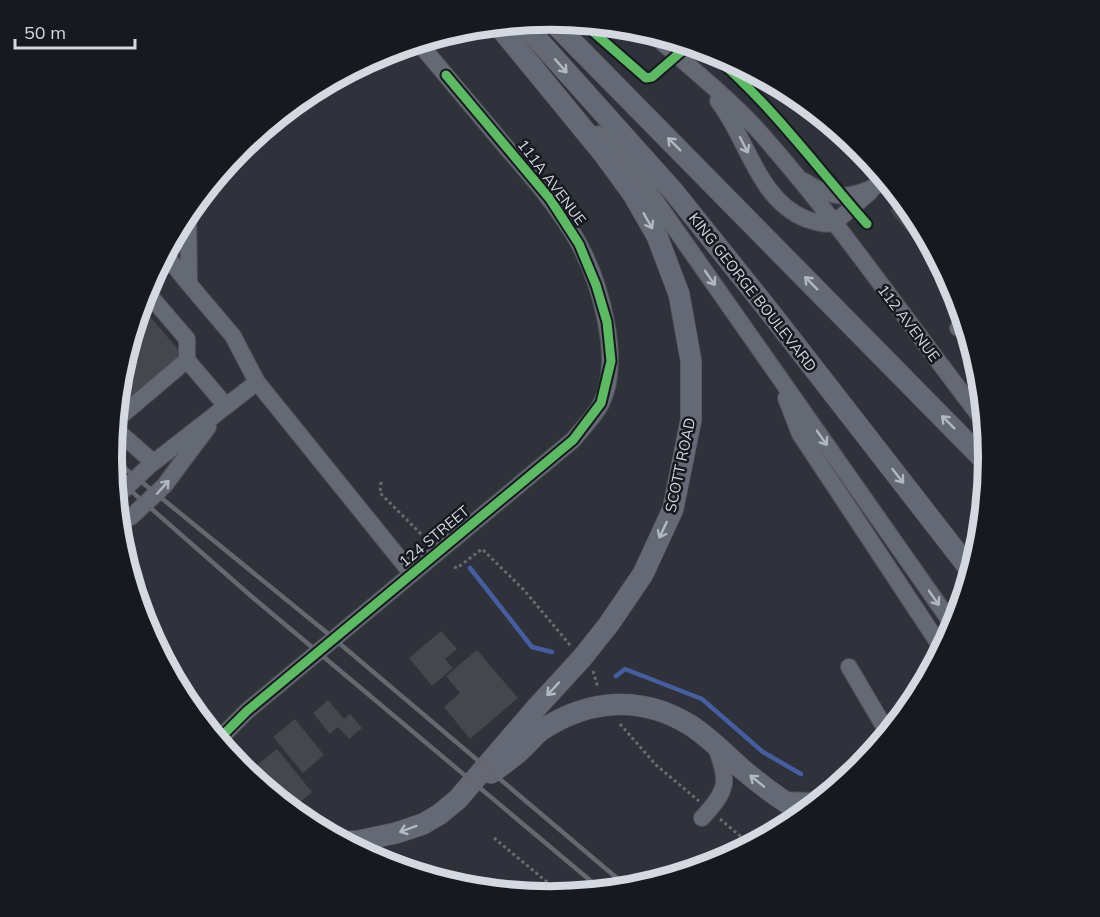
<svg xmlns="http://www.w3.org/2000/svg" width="1100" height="917" font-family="Mulish,sans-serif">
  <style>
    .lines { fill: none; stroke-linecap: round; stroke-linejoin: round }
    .stream { stroke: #445ea1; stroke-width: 4.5 }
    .building { fill: #44474e }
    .minor-casing { stroke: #4d5157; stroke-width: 18 }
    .major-casing { stroke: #4d5157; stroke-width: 22 }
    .path { stroke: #676b73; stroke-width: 3; stroke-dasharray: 3 3; stroke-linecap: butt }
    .minor { stroke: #656974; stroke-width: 16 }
    .major { stroke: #656976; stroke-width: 21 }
    .rail { stroke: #646870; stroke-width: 4.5 }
    .cycleway-casing { stroke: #16191f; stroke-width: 13 }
    .cycleway { stroke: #5cba63; stroke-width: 9 }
    .oneway { stroke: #b2b7c1 }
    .oneway2 { stroke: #b2b7c0 }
    .labels { text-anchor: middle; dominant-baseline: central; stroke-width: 5; stroke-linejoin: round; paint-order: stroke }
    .street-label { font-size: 15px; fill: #d3d8e1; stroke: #16191f }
    .rim { fill: none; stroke: #d3d8e1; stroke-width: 8 }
  </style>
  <rect width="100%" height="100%" fill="#2f323a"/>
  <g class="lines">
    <!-- stream -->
    <path class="stream" d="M 470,568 L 532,647 L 552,652
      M 616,676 L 625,669 L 702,699 L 763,752 L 801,774"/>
  </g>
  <!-- building -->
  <path class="building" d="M 903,200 L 915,215 L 939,263 L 919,238 L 916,238 L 910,230 L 908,232 L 890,211 Z
    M 140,305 L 182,354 L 116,411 L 120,373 Z
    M 441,631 L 457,649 L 445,659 L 453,668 L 432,686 L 409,658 Z
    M 477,650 L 518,698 L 470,739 L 444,707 L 460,693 L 446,676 Z
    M 328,700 L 344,719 L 350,714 L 362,728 L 349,739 L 338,727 L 330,734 L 313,713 Z
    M 295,719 L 324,755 L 303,773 L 273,737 Z
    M 277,749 L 312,792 L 292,809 L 256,766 Z"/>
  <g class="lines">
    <!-- minor casing -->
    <g class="minor-casing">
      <path id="minor" d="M 652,33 C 686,65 724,93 756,128 C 839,221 909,325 985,423
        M 331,83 L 337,77
        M 718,101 C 748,139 757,199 806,219 C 815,222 824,225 834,223
        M 598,134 L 636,173 L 955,628
        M 804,181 C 832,200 851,200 880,184
        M 188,211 L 189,284 L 233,336 L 257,382 L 412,574
        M 834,223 L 870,192
        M 164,253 L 189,284
        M 145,290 L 187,339 L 187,360 L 226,406
        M 958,328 L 965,322
        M 786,398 L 800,434 L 943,650
        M 115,421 L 187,360
        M 114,428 L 153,462
        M 115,498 L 149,466 L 257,382
        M 117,520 L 131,517 L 164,486 L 208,427
        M 849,667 L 889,735
        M 217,741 L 247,711 L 573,440 C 582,429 594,417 601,404 C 623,360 600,282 578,242 C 558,207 532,177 506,147 C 477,112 447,77 418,42
        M 782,800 L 810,801 L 830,794
        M 702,818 C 730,787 728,782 715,744"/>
    </g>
    <!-- major casing -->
    <g class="major-casing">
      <path id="major" d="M 551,20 L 988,464
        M 522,22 L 674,192 L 770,312 L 972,572
        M 491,773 C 501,766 511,759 520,751 C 528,744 535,734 543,729 C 590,699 642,695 690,725 C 709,737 725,754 742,769 C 762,786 782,801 805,814
        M 340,842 L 358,841 L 396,833 L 423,824 L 440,814 L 458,799 L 537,707 L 582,658 L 609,624 L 643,574 L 673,509 L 691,420 L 691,361 L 679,294 L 657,236 L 633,194 L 603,153 L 498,25"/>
    </g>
    <!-- path -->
    <path class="path" d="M 381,482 L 380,493 L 427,540
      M 454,567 L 457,568 L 482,549 L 524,590 L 570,645
      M 593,671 L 598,688
      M 620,724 L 656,765 L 699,801
      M 720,819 L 752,846
      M 494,838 L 564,896"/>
    <!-- minor -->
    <use href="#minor" class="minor"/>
    <!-- major -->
    <use href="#major" class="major"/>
    <!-- rail -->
    <path class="rail" d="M 111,457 L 326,632 L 631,890
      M 113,475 L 251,596 L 604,892"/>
    <!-- cycleway casing -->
    <g class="cycleway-casing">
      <path id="cycleway" d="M 583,23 L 646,78 L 652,77 L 690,44
        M 706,49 C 767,99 815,165 867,224
        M 217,741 L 247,711 L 573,440 L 601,403 L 611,361 L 607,322 L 596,285 L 579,244 L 550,199 L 446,75"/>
    </g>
    <!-- cycleway -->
    <use href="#cycleway" class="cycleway"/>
  </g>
  <!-- one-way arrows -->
  <defs><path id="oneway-shaft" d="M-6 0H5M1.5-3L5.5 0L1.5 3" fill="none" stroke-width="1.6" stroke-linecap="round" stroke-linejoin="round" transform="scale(1.5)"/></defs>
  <g class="oneway">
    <use href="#oneway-shaft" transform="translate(561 66) rotate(49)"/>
    <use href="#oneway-shaft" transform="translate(674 144) rotate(-135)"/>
    <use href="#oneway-shaft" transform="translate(648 221) rotate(60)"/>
    <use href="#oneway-shaft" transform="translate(811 283) rotate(-135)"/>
    <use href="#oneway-shaft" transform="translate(948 422) rotate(-135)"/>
    <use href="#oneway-shaft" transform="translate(898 476) rotate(52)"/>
    <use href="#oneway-shaft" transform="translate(663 530) rotate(115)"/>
    <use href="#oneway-shaft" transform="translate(553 689) rotate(133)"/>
    <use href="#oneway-shaft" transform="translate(757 781) rotate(-141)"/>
    <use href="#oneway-shaft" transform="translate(408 829) rotate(160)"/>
  </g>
  <g class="oneway2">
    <use href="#oneway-shaft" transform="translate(744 145) rotate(63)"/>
    <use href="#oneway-shaft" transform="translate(710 278) rotate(55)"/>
    <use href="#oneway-shaft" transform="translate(822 438) rotate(55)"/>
    <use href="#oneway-shaft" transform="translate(163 487) rotate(-48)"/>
    <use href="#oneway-shaft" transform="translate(934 598) rotate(55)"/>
  </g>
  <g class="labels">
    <!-- street labels -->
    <g class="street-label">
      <text transform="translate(552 182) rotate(53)">111A AVENUE</text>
      <text transform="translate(753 292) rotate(52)">KING GEORGE BOULEVARD</text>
      <text transform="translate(909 323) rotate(53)">112 AVENUE</text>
      <text transform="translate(680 465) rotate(-78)">SCOTT ROAD</text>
      <text transform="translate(434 536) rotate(-40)">124 STREET</text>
    </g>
  </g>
  <!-- crop -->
  <path d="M0 0H1100V917H0ZM122 458a428 428 0 1 1 856 0a428 428 0 1 1-856 0Z" fill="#16191f" fill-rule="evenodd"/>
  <path class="rim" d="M122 458a428 428 0 1 1 856 0a428 428 0 1 1-856 0Z"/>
  <!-- scale -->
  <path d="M15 39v9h120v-9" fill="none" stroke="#d3d8e1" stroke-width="3"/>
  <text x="24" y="39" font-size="18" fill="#d3d8e1" stroke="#16191f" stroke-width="4.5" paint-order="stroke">50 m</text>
</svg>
